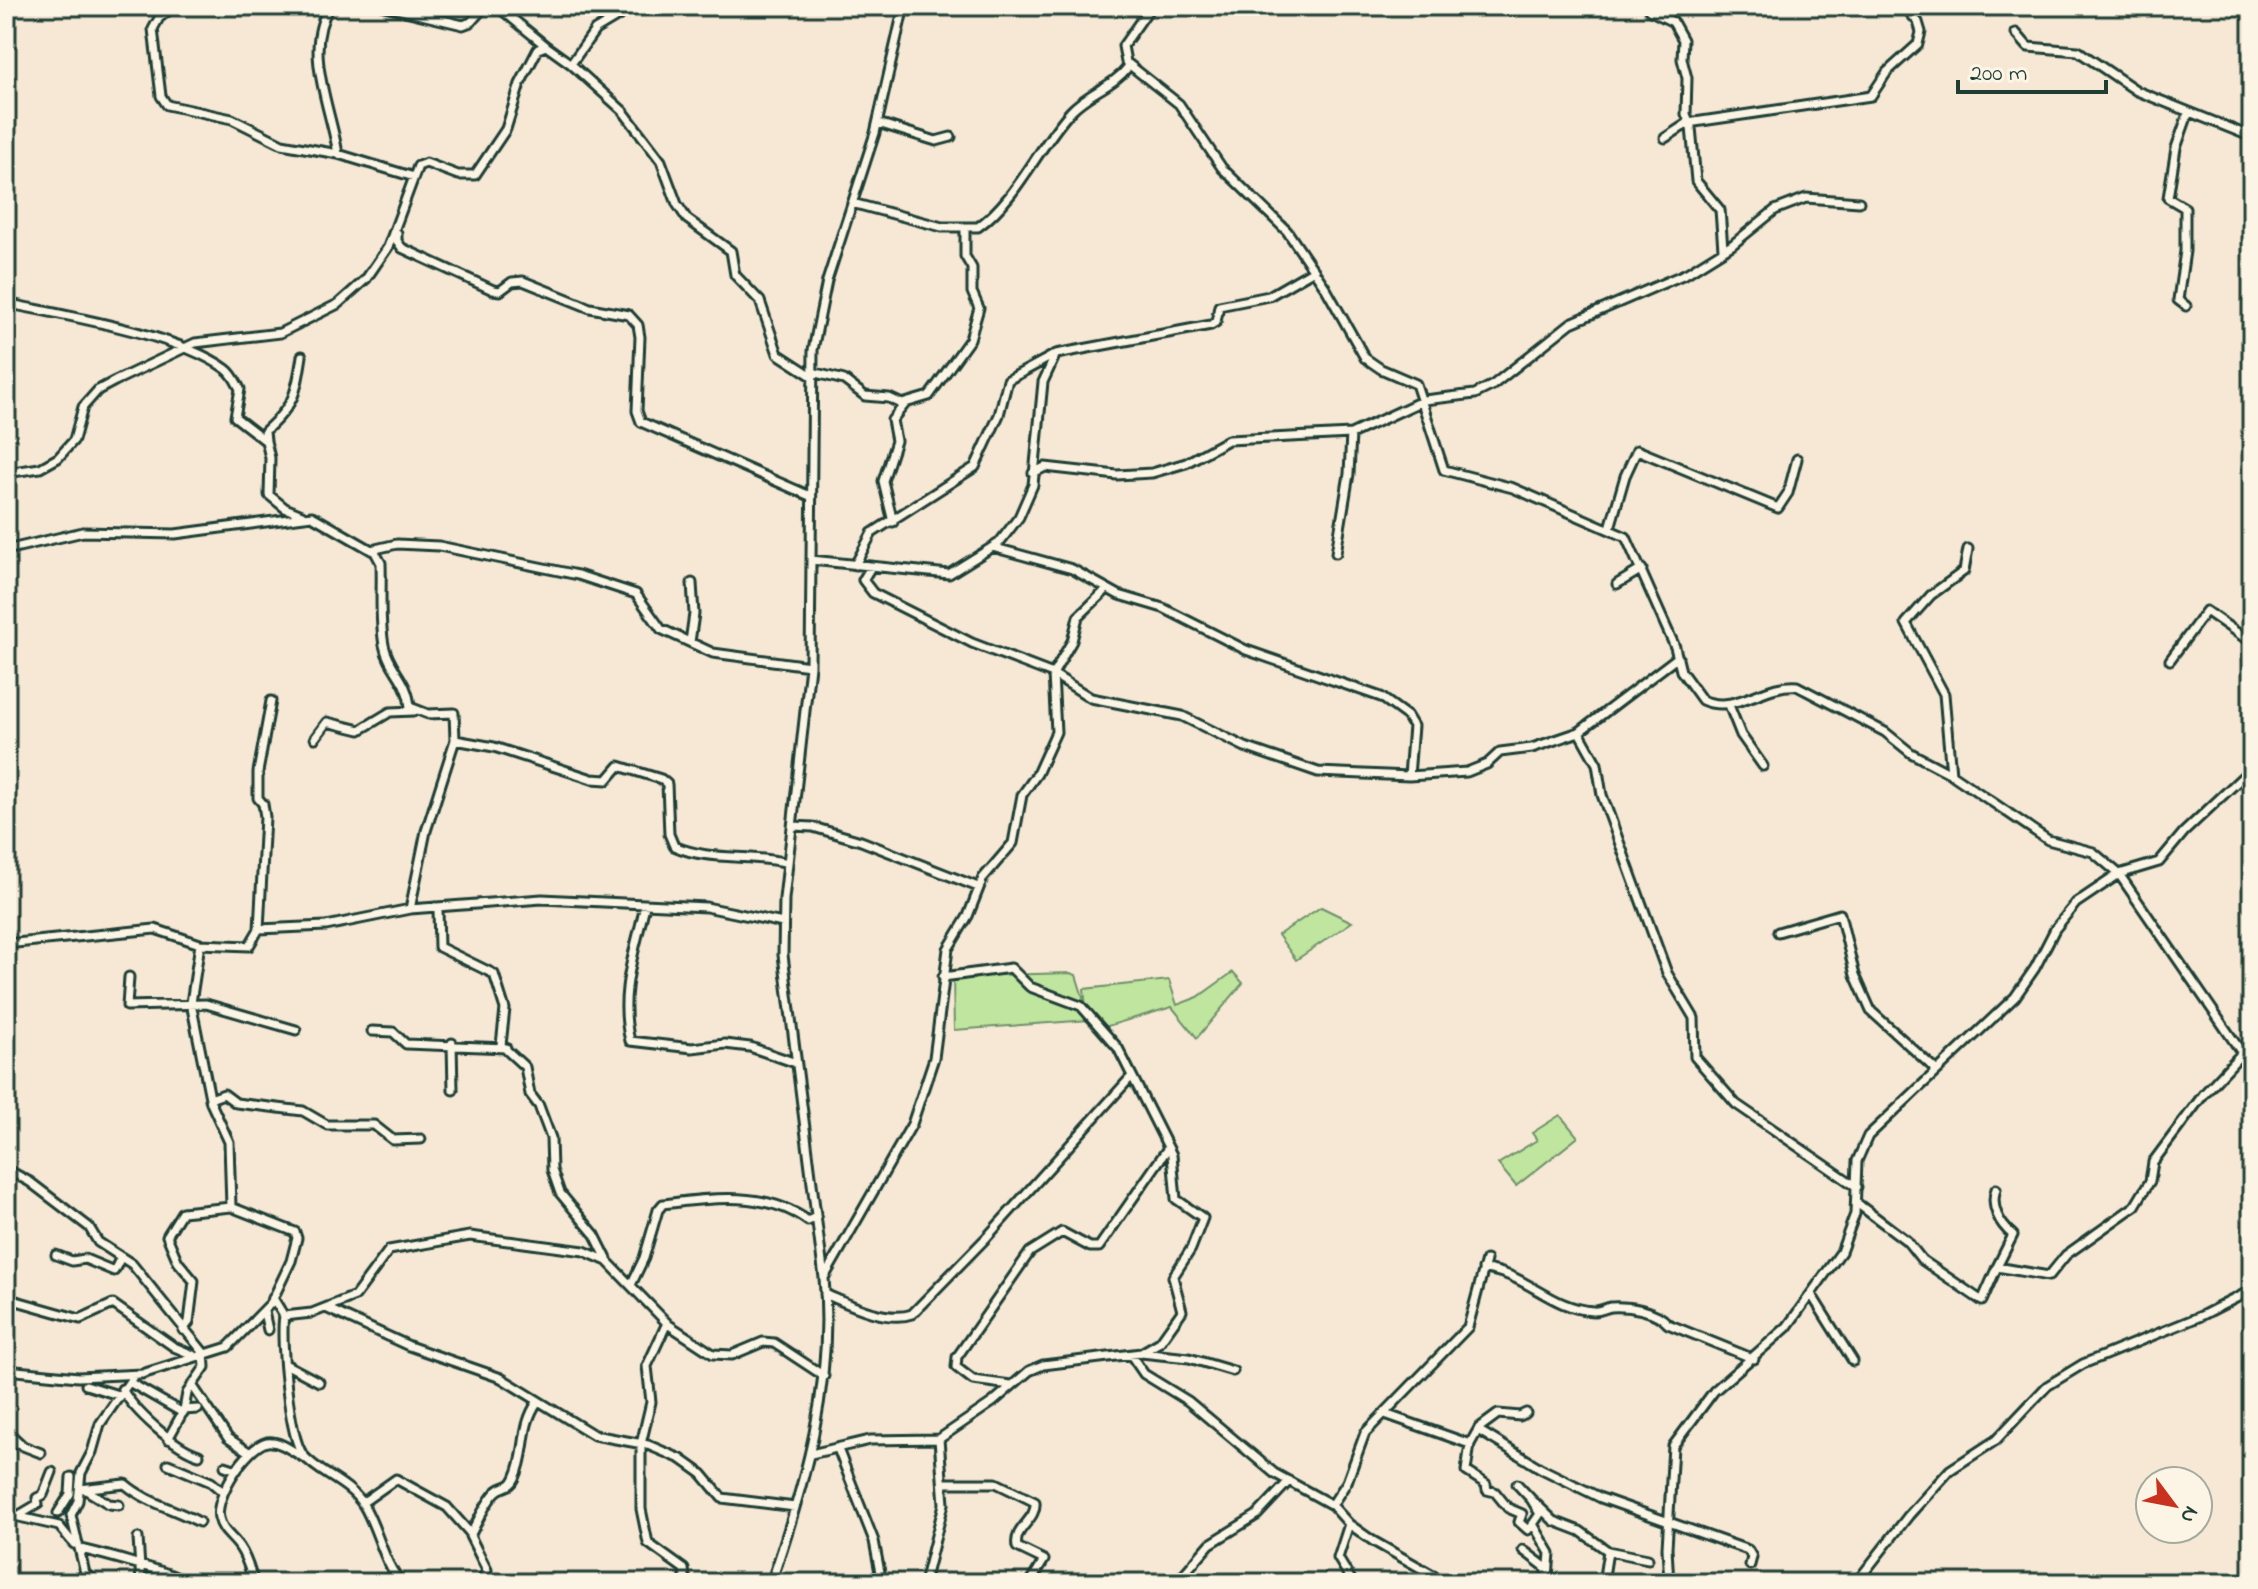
<svg xmlns="http://www.w3.org/2000/svg" width="2258" height="1589" font-family="'Indie Flower',sans-serif">
  <style>
    .green { fill: #bfe59f; stroke: #6f916a; stroke-width: 2 }
    .lines { fill: none; stroke-linecap: round; stroke-linejoin: round }
    .minor-casing { stroke: #1f3d34; stroke-width: 13 }
    .minor { stroke: #fcf5e5; stroke-width: 7 }
  </style>
  <rect width="100%" height="100%" fill="#f7e8d5"/>
  <filter id="ink" filterUnits="userSpaceOnUse"><feTurbulence type="fractalNoise" baseFrequency=".0125" numOctaves="2"/><feDisplacementMap in="SourceGraphic" scale="16" xChannelSelector="R" yChannelSelector="G"/><feConvolveMatrix kernelMatrix="1 2 1 2 8 2 1 2 1" color-interpolation-filters="sRGB"/></filter>
  <g filter="url(#ink)">
    <!-- green -->
    <path class="green" d="M 1321,907 L 1352,922 L 1296,960 L 1278,935 Z
      M 1233,972 L 1243,983 L 1197,1038 L 1172,1007 L 1101,1028 L 1090,1020 L 954,1030 L 953,976 L 1071,973 L 1076,975 L 1086,1007 L 1084,989 L 1169,980 L 1177,1005 L 1198,997 Z
      M 1560,1115 L 1578,1137 L 1516,1186 L 1498,1164 L 1537,1140 L 1532,1133 Z"/>
    <g class="lines">
      <!-- minor casing -->
      <g class="minor-casing">
        <path id="minor" d="M 174,6 L 159,18 L 153,29 L 161,96 L 167,105 L 232,119 L 282,144 L 338,154 L 414,177
          M 330,6 C 302,49 331,108 338,154
          M 384,6 L 463,25 L 471,22 L 485,6
          M 497,6 L 546,46
          M 1151,6 L 1123,46 L 1126,62 L 1179,104 L 1222,168 L 1287,231 L 1325,287 L 1365,358 L 1381,369 L 1416,384 L 1444,470 L 1513,488 L 1626,537 L 1675,647 L 1681,671 L 1702,700 C 1736,715 1763,683 1797,686 L 1885,732 L 1911,753 L 1951,774 L 2048,840 L 2093,852 L 2119,874 L 2242,1053 L 2203,1095 L 2153,1162 L 2150,1181 L 2135,1206 L 2066,1255 L 2049,1276 L 1997,1267 L 1982,1301 L 1922,1260 L 1907,1241 L 1858,1204
          M 1649,10 L 1673,22 L 1683,40 L 1682,59 L 1687,78 L 1686,114 L 1691,127 L 1696,181 L 1720,210 L 1723,249
          M 2016,33 L 2028,47 L 2078,51 L 2137,91 L 2252,137
          M 571,64 L 623,111 L 661,161 L 677,204 L 687,219 L 731,251 L 735,275 L 760,301 L 778,354 L 812,376
          M 878,123 L 936,141 L 951,137
          M 1665,138 L 1688,123 L 1871,96 L 1887,72 L 1918,44 L 1921,32 L 1918,22 L 1904,6
          M 852,203 L 942,227 L 978,227 C 1018,198 1038,147 1071,111 C 1089,92 1113,87 1129,66
          M 397,233 L 397,241 L 402,248 L 493,290 L 500,291 L 512,282 L 523,281 L 590,308 L 629,315 L 638,325 L 640,337 L 637,411 L 641,422 L 810,496
          M 6,303 C 66,316 178,334 226,369 C 233,374 236,382 240,389 L 235,417 L 266,441 L 270,458 L 269,495 L 285,508 L 302,515
          M 2186,306 L 2178,300 L 2185,251 L 2185,208 L 2168,198 L 2176,148 L 2188,114
          M 812,372 L 844,380 L 865,396 L 889,398 L 902,404 L 929,396 L 970,339 L 979,308 L 972,292 L 972,268 L 965,256 L 965,229
          M 266,441 L 265,431 C 294,405 296,395 302,356
          M 6,473 L 40,468 L 58,458 L 74,440 L 83,407 L 98,390 L 115,381 L 195,343 L 280,333 L 338,304 L 366,279 L 388,247 L 418,166 L 426,163 L 458,175 L 475,175 L 506,129 L 520,84 L 538,49 L 546,46 L 571,64 L 595,30 L 635,6
          M 1033,473 L 1045,467 L 1117,475 L 1152,473 L 1186,463 L 1228,440 L 1351,434 L 1424,400 L 1475,394 L 1493,385 L 1571,323 L 1687,273 L 1732,245 L 1775,210 L 1806,198 L 1859,202
          M 893,522 L 883,481 L 896,441 L 892,420 L 905,404
          M 1610,528 L 1625,476 L 1637,450 L 1778,508 L 1788,493 L 1797,459
          M 992,547 L 1072,569 L 1119,595 L 1163,608 L 1246,650 L 1381,697 L 1407,716 L 1413,726 L 1409,776
          M 6,550 L 83,532 L 175,534 L 312,516 L 375,552 L 381,563 C 382,589 379,618 384,645 C 389,670 408,679 410,707 L 428,714 L 454,713 L 455,740 L 426,831 L 410,909
          M 371,550 L 397,544 L 439,546 L 578,575 L 636,594 L 661,629 L 713,653 L 810,666
          M 1336,553 L 1349,474 L 1351,434
          M 811,560 L 949,574 L 999,543 L 1019,517 L 1033,485 L 1043,382 L 1056,354 L 1211,325 L 1216,322 L 1219,306 L 1269,296 L 1314,270
          M 855,565 L 872,533 L 975,467 L 999,415 L 1008,380 L 1054,355
          M 871,567 L 863,580 L 873,593 L 972,643 L 1053,674 L 1091,698 L 1182,716 L 1245,747 L 1318,772 L 1409,776 L 1467,772 L 1487,764 L 1500,752 L 1532,748 L 1579,732 L 1678,657
          M 1617,584 L 1642,569
          M 690,642 L 694,614 L 692,583
          M 2170,660 L 2206,611 L 2252,643
          M 1729,705 L 1741,735 L 1763,766
          M 1579,732 L 1597,764 L 1602,795 L 1667,973 L 1694,1018 L 1695,1057 L 1736,1104 L 1857,1187
          M 315,738 L 327,722 L 360,730 L 390,712 L 414,711
          M 455,740 L 494,747 L 592,779 L 607,780 L 619,766 L 661,779 L 667,784 L 669,834 L 674,846 C 709,862 751,853 788,863
          M 1951,774 L 1944,694 L 1906,623 L 1931,595 L 1964,571 L 1968,549
          M 793,826 L 813,827 L 861,841 L 978,887
          M 645,905 C 635,952 618,993 630,1041 L 692,1048 L 725,1044 L 750,1047 L 796,1063
          M 435,907 L 438,910 L 439,947 L 494,974 L 505,1009 L 501,1045 L 525,1067 L 530,1094 L 539,1106 L 551,1138 L 552,1170 L 560,1193 L 595,1235 L 607,1259
          M 259,929 L 265,817 L 263,804 L 258,798 L 258,772 L 271,701
          M 1778,932 L 1840,914 L 1855,975 L 1871,1011 L 1935,1069
          M 6,944 L 155,929 L 200,944 L 249,946 L 259,929 L 326,926 L 410,909 L 542,899 L 706,907 L 783,923
          M 129,977 L 127,1006 L 206,1004 L 296,1030
          M 943,977 L 1011,968 L 1030,987 L 1081,1006 L 1118,1048 L 1172,1155 L 1176,1199 L 1203,1218 L 1191,1249 L 1173,1277 L 1182,1311 L 1160,1342 L 1141,1353
          M 372,1031 L 393,1032 L 406,1044 L 506,1048
          M 452,1043 L 453,1090
          M 2242,1053 L 2252,1063
          M 210,1099 L 224,1094 L 236,1103 L 303,1111 L 327,1125 L 374,1125 L 393,1140 L 421,1139
          M 6,1169 L 30,1182 L 89,1227 L 98,1242 L 132,1264 L 204,1353 L 205,1367 L 187,1393 L 184,1410 L 168,1439
          M 1996,1189 C 1990,1206 1999,1224 2013,1235 L 1997,1267
          M 56,1255 L 72,1261 L 85,1259 L 114,1271 L 121,1257
          M 1483,1269 C 1524,1272 1551,1309 1593,1311 C 1599,1312 1605,1308 1611,1307 C 1630,1306 1656,1310 1668,1324 L 1754,1359
          M 825,1276 L 912,1124 L 934,1058 L 948,949 L 968,916 L 983,878 L 1013,843 L 1022,795 L 1037,774 L 1056,732 L 1053,674 L 1072,641 L 1078,617 L 1107,589
          M 631,1285 L 644,1258 L 658,1210 L 663,1204 C 710,1198 766,1190 808,1221 L 816,1217
          M 825,1294 C 848,1304 887,1323 912,1314 L 987,1237 L 1131,1077
          M 1811,1294 L 1853,1361
          M 6,1298 L 80,1319 L 113,1304 L 174,1347 L 193,1355
          M 273,1298 L 284,1316 L 312,1313 L 355,1296 L 389,1250 L 470,1236 L 584,1251 L 607,1261 L 669,1325 L 713,1354 L 732,1355 L 763,1342 L 774,1343 L 824,1376
          M 326,1308 L 409,1346 L 501,1378 L 594,1435 L 648,1445 L 681,1459 L 702,1474 L 722,1498 L 795,1507
          M 264,1312 L 268,1330
          M 284,1316 C 280,1340 289,1436 303,1455 C 320,1475 347,1480 364,1506 C 378,1529 384,1566 402,1583
          M 667,1323 L 647,1366 L 651,1402 L 641,1444 L 641,1509 L 648,1543 L 684,1569 L 686,1583
          M 183,1330 L 189,1322 L 194,1281 L 178,1262 L 167,1236 L 182,1212 L 231,1207
          M 1131,1355 L 1144,1374 L 1188,1401 L 1274,1473 L 1332,1505 L 1349,1524 L 1373,1541 L 1447,1583
          M 287,1365 L 319,1382
          M 6,1370 L 78,1377 L 142,1374 L 228,1347 L 271,1303 L 291,1261 L 297,1238 L 295,1232 L 231,1207 L 229,1142 L 211,1103 L 191,1003 L 200,944
          M 129,1382 L 183,1413
          M 86,1385 L 118,1395
          M 192,1385 L 228,1438 L 250,1453
          M 1011,1385 L 973,1380 L 956,1367 L 957,1357 L 1030,1252 L 1062,1232 L 1090,1247 L 1099,1247 L 1168,1148
          M 122,1389 C 134,1411 175,1448 199,1455
          M 184,1410 L 198,1409
          M 1385,1414 L 1470,1444 L 1466,1471 L 1486,1484 L 1487,1490 L 1495,1492 L 1508,1508 L 1522,1514 L 1519,1522 L 1528,1530 L 1533,1524 L 1550,1553 L 1548,1577 L 1544,1566 L 1523,1550
          M 1478,1430 L 1542,1469 L 1601,1498 L 1748,1550 L 1752,1557 L 1750,1565
          M 9,1433 L 23,1446 L 41,1453
          M 6,1444 L 19,1443
          M 1470,1444 L 1479,1428 L 1498,1414 L 1520,1416 L 1526,1413
          M 838,1449 L 874,1541 L 882,1583
          M 811,1454 L 870,1440 L 939,1439 L 993,1402 L 1029,1371 L 1043,1365 L 1141,1353 L 1189,1358 L 1233,1371
          M 168,1464 L 211,1482 L 223,1492
          M 225,1466 L 237,1470
          M 944,1483 L 996,1483 L 1035,1502 C 1037,1521 1013,1527 1017,1547 L 1044,1560 L 1030,1583
          M 1517,1484 L 1531,1499
          M 80,1489 L 125,1484 C 146,1502 174,1509 199,1522
          M 86,1490 L 109,1504 L 119,1505
          M 362,1503 L 396,1479 L 447,1507 L 471,1534
          M 1332,1505 L 1347,1482 L 1365,1433 L 1468,1327 L 1486,1260
          M 58,1513 L 70,1494 L 71,1477
          M 6,1514 L 59,1526 L 74,1544
          M 16,1517 L 38,1504 L 37,1498 L 43,1495 L 52,1472
          M 1349,1524 L 1338,1558 L 1353,1583
          M 1533,1524 L 1540,1514 L 1531,1499 L 1554,1521 L 1580,1531 L 1608,1551 L 1603,1583
          M 6,1532 L 12,1517
          M 138,1538 L 141,1583
          M 80,1549 C 92,1551 172,1573 178,1578
          M 1608,1551 L 1648,1559
          M 96,1583 L 85,1573 L 71,1515 L 78,1501 L 81,1473 L 92,1452 L 100,1424 L 134,1375
          M 254,1583 C 250,1571 247,1558 240,1548 C 233,1537 222,1532 219,1518 C 214,1498 246,1447 267,1442 C 280,1440 295,1453 306,1459
          M 481,1583 L 487,1570 L 470,1536 C 477,1523 485,1503 496,1492 C 503,1485 510,1489 515,1478 C 528,1451 519,1428 538,1401
          M 771,1583 C 805,1483 834,1384 824,1278 L 783,955 L 784,899 L 810,666 L 813,350 L 827,281 L 875,133 L 904,6
          M 924,1583 L 944,1504 L 939,1439
          M 1176,1583 L 1210,1544 L 1257,1515 L 1289,1481
          M 1669,1583 L 1667,1548 L 1673,1446 L 1714,1391 L 1787,1327 L 1841,1252 L 1855,1214 L 1857,1161 L 1868,1136 L 2015,997 L 2035,968 L 2055,929 L 2076,903 L 2119,874 L 2159,862 L 2184,832 L 2252,768
          M 1856,1583 L 1909,1515 L 1950,1470 L 1996,1440 L 2047,1386 L 2083,1364 L 2201,1316 L 2252,1290"/>
      </g>
      <!-- minor -->
      <use href="#minor" class="minor"/>
    </g>
  </g>
  <!-- margin -->
  <rect width="2258" height="1589" fill="none" stroke="#fcf5e5" stroke-width="32"/>
  <rect x="16" y="16" width="2226" height="1557" fill="none" stroke="#1f3d34" stroke-width="3" filter="url(#ink)"/>
  <!-- north arrow -->
  <g transform="translate(2174 1505) rotate(122)"><circle r="38" fill="#fcf5e5" stroke="#a4ab9e" stroke-width="2"/>
  <path d="M0-6L14 30L0 20L-14 30Z" fill="#c8321e"/>
  <text y="-12" font-size="22" font-weight="bold" text-anchor="middle" fill="#1f3d34">N</text>
  </g>
  <!-- scale -->
  <path d="M1958 80v12h148v-12" fill="none" stroke="#1f3d34" stroke-width="4"/>
  <text x="1970" y="80" font-size="24" fill="#1f3d34" stroke="#fcf5e5" stroke-width="6" paint-order="stroke">200 m</text>
</svg>
